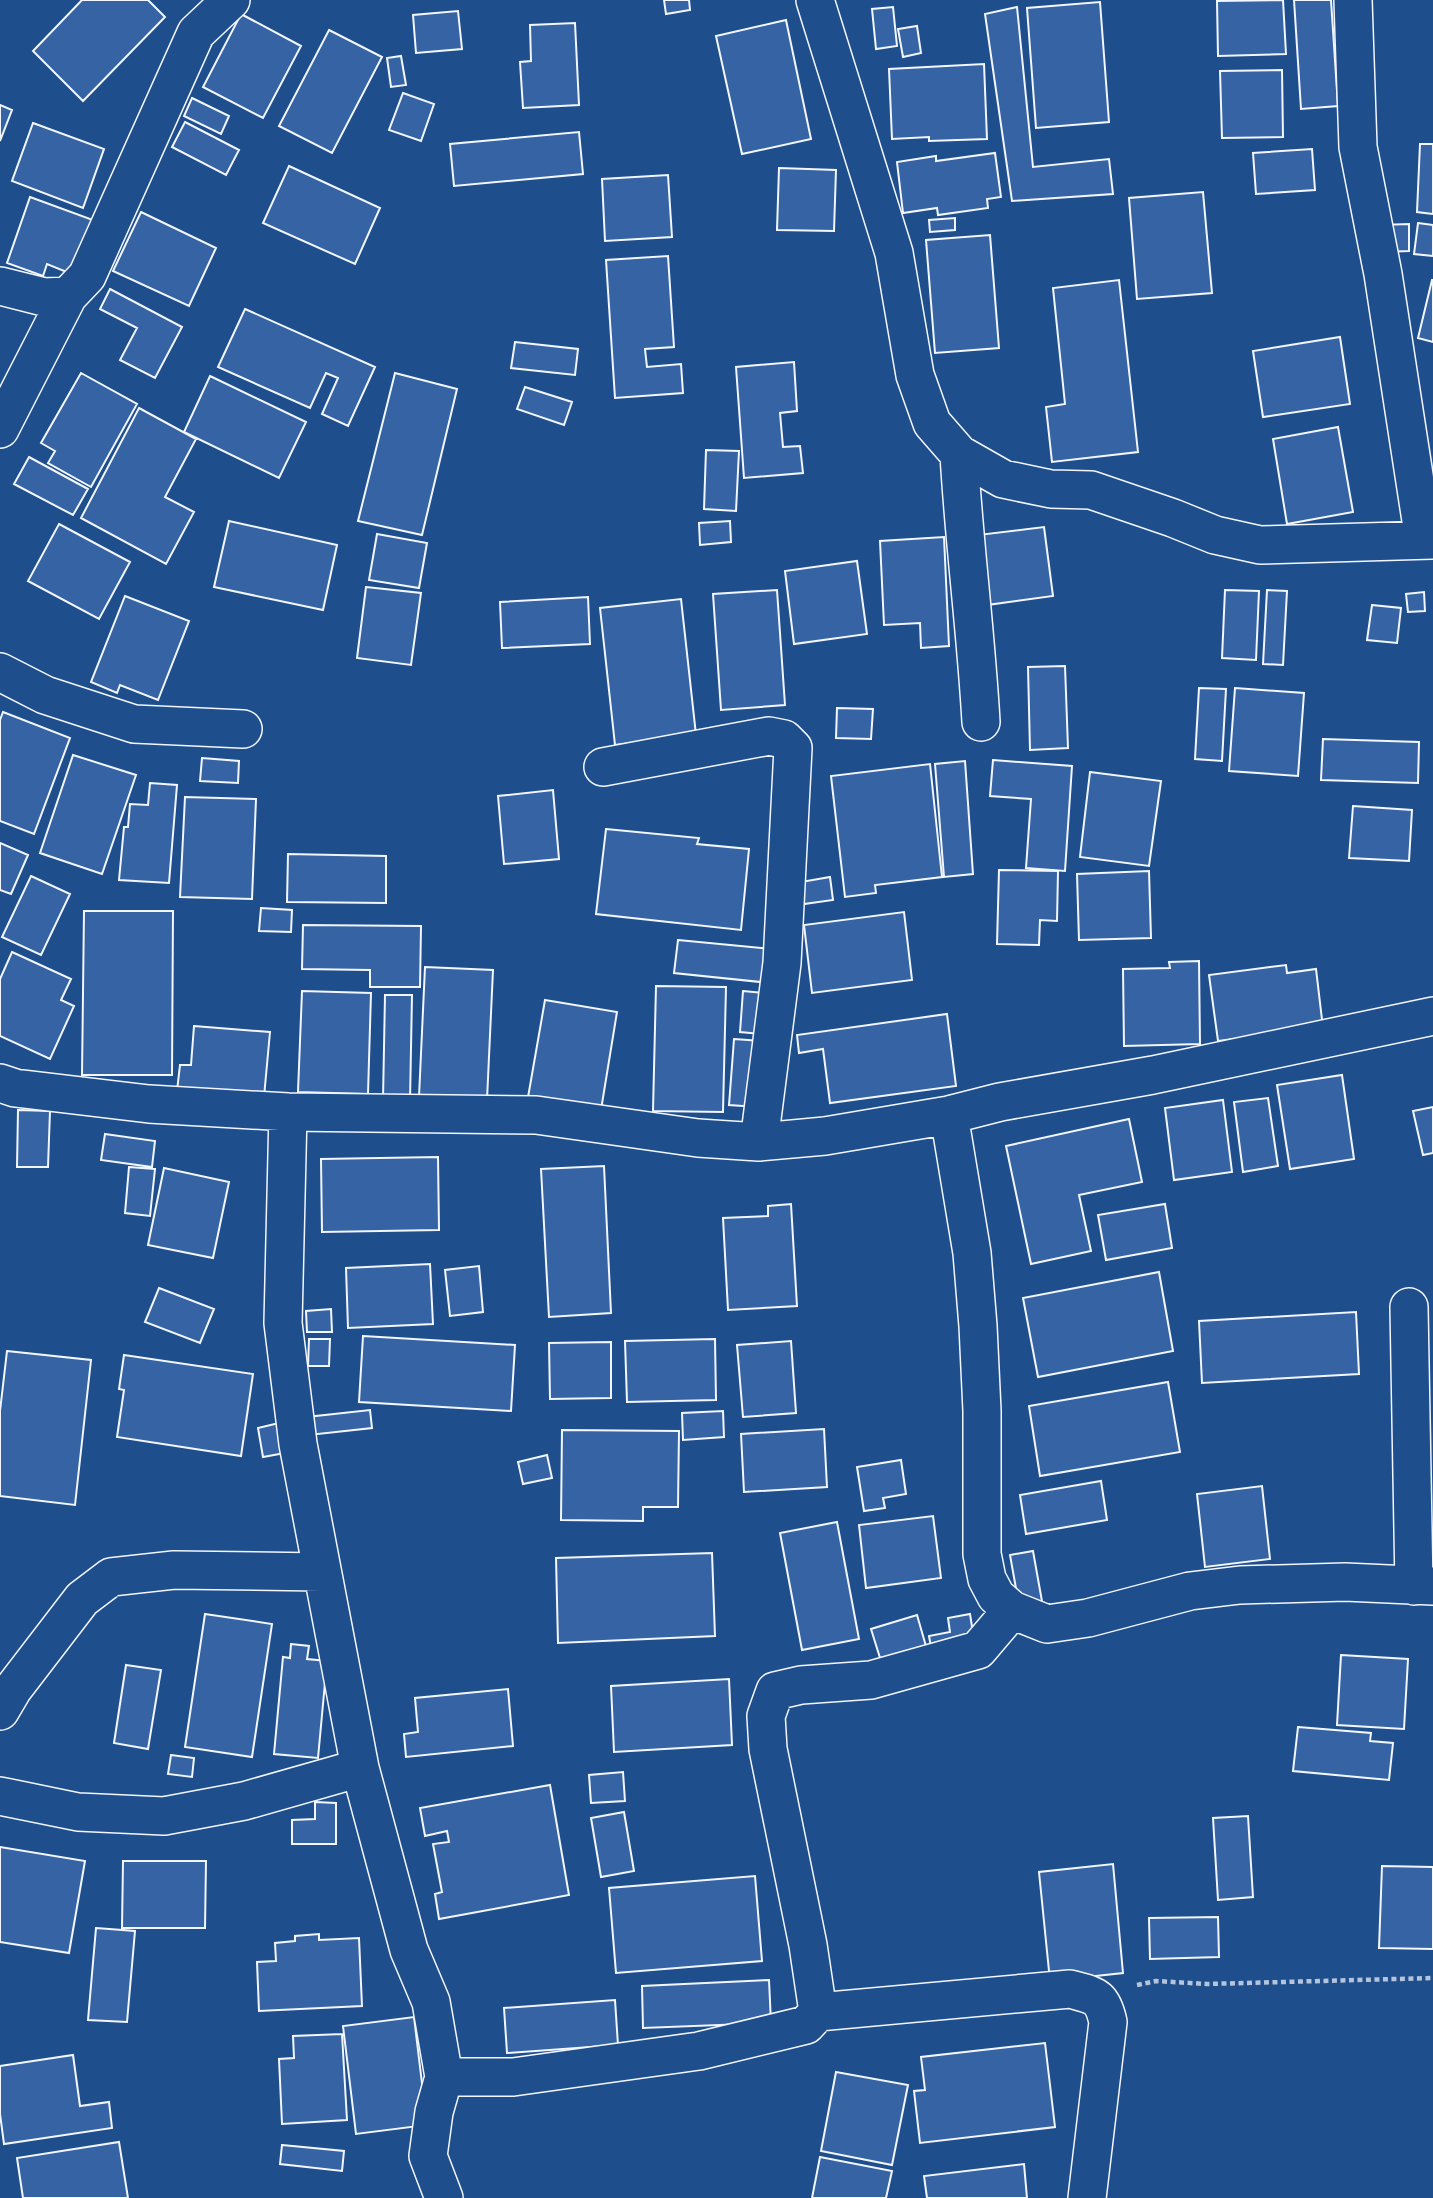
<svg xmlns="http://www.w3.org/2000/svg" width="1433" height="2198" font-family="'Golos Text',sans-serif">
  <style>
    .building { fill: #3563a3; stroke: #f2f6ff; stroke-width: 2 }
    .lines { fill: none; stroke-linecap: round; stroke-linejoin: round }
    .street-casing { stroke: #f2f6ff; stroke-width: 40 }
    .path { stroke: #b3c4dc; stroke-width: 4.5; stroke-dasharray: 5 3.5; stroke-linecap: butt }
    .street { stroke: #1f4e8c; stroke-width: 37 }
  </style>
  <rect width="100%" height="100%" fill="#1f4e8c"/>
  <!-- building -->
  <path class="building" d="M 82,0 L 148,0 L 165,17 L 83,101 L 33,51 Z
    M 664,0 L 689,0 L 690,10 L 666,14 Z
    M 1283,0 L 1286,54 L 1218,56 L 1217,1 Z
    M 1294,0 L 1331,0 L 1338,106 L 1301,109 Z
    M 1100,2 L 1109,122 L 1036,128 L 1027,8 Z
    M 893,7 L 897,46 L 876,49 L 872,9 Z
    M 1017,7 L 1033,167 L 1109,159 L 1113,194 L 1012,201 L 985,14 Z
    M 458,11 L 462,49 L 416,53 L 413,15 Z
    M 241,14 L 301,46 L 263,118 L 203,87 Z
    M 786,20 L 811,139 L 742,154 L 716,36 Z
    M 575,23 L 579,105 L 523,108 L 520,62 L 531,61 L 530,25 Z
    M 917,26 L 921,53 L 903,57 L 898,29 Z
    M 329,30 L 382,57 L 332,153 L 279,126 Z
    M 401,56 L 406,85 L 391,87 L 387,58 Z
    M 984,64 L 987,139 L 929,141 L 929,137 L 892,139 L 889,69 Z
    M 1282,70 L 1283,137 L 1222,138 L 1220,71 Z
    M 403,93 L 434,104 L 421,141 L 389,130 Z
    M 192,98 L 229,116 L 221,134 L 184,116 Z
    M 0,105 L 12,110 L 0,141 Z
    M 185,122 L 239,150 L 226,175 L 172,147 Z
    M 33,123 L 104,149 L 83,208 L 12,181 Z
    M 579,132 L 583,174 L 454,186 L 450,144 Z
    M 1420,144 L 1433,144 L 1433,214 L 1417,212 Z
    M 1312,149 L 1315,190 L 1256,194 L 1253,153 Z
    M 995,153 L 1001,197 L 987,199 L 988,208 L 938,215 L 937,208 L 903,213 L 897,162 L 936,156 L 936,161 Z
    M 289,166 L 380,208 L 355,264 L 263,223 Z
    M 779,168 L 836,170 L 834,231 L 777,230 Z
    M 668,175 L 672,237 L 605,241 L 602,179 Z
    M 1203,192 L 1212,293 L 1137,299 L 1129,198 Z
    M 30,197 L 93,220 L 74,275 L 47,264 L 43,276 L 7,263 Z
    M 141,212 L 216,248 L 189,306 L 113,271 Z
    M 955,218 L 955,230 L 930,232 L 929,220 Z
    M 1418,223 L 1433,225 L 1433,256 L 1414,254 Z
    M 1409,224 L 1409,251 L 1381,252 L 1380,225 Z
    M 990,235 L 999,348 L 935,353 L 926,240 Z
    M 668,256 L 674,347 L 645,349 L 647,367 L 681,364 L 683,393 L 615,398 L 606,260 Z
    M 1119,280 L 1138,452 L 1052,462 L 1046,407 L 1065,404 L 1053,288 Z
    M 1432,280 L 1433,280 L 1433,342 L 1418,338 Z
    M 110,289 L 182,327 L 155,378 L 120,360 L 137,328 L 100,309 Z
    M 245,309 L 375,367 L 348,426 L 322,414 L 338,378 L 326,373 L 310,408 L 218,367 Z
    M 1340,337 L 1350,404 L 1263,417 L 1253,351 Z
    M 515,342 L 578,349 L 575,375 L 511,368 Z
    M 794,362 L 797,411 L 780,413 L 783,447 L 800,446 L 803,473 L 744,478 L 736,367 Z
    M 81,373 L 137,404 L 91,487 L 48,463 L 55,451 L 41,443 Z
    M 395,373 L 457,389 L 422,535 L 358,521 Z
    M 210,376 L 306,422 L 279,478 L 184,432 Z
    M 525,387 L 572,402 L 564,425 L 517,409 Z
    M 139,408 L 196,439 L 165,497 L 194,512 L 166,564 L 81,518 Z
    M 1338,427 L 1353,512 L 1287,524 L 1273,439 Z
    M 706,450 L 739,451 L 736,511 L 704,509 Z
    M 29,457 L 88,489 L 73,515 L 14,484 Z
    M 229,521 L 337,545 L 323,610 L 214,587 Z
    M 730,521 L 731,542 L 700,545 L 699,523 Z
    M 59,524 L 130,562 L 99,619 L 28,581 Z
    M 1044,527 L 1053,596 L 987,605 L 978,535 Z
    M 377,534 L 427,543 L 419,588 L 369,580 Z
    M 944,537 L 949,646 L 921,648 L 920,623 L 884,625 L 880,541 Z
    M 857,561 L 867,634 L 794,644 L 785,571 Z
    M 366,587 L 421,593 L 411,665 L 357,658 Z
    M 777,590 L 785,705 L 721,710 L 713,594 Z
    M 1225,590 L 1259,591 L 1256,660 L 1222,658 Z
    M 1267,590 L 1287,591 L 1283,665 L 1263,664 Z
    M 1424,592 L 1425,611 L 1408,612 L 1406,594 Z
    M 125,596 L 189,621 L 158,700 L 120,685 L 117,693 L 91,682 Z
    M 588,597 L 590,644 L 502,648 L 500,602 Z
    M 681,599 L 696,735 L 615,745 L 600,608 Z
    M 1372,605 L 1401,608 L 1397,643 L 1367,640 Z
    M 1065,666 L 1068,748 L 1030,750 L 1028,667 Z
    M 1199,688 L 1226,689 L 1222,761 L 1195,759 Z
    M 1235,688 L 1304,693 L 1298,776 L 1229,771 Z
    M 837,708 L 873,709 L 871,739 L 836,738 Z
    M 3,712 L 70,738 L 34,834 L 0,821 L 0,720 Z
    M 1323,739 L 1419,742 L 1418,783 L 1321,780 Z
    M 73,755 L 136,775 L 102,874 L 40,853 Z
    M 202,758 L 239,761 L 238,783 L 200,781 Z
    M 993,760 L 1072,766 L 1065,871 L 1026,868 L 1031,799 L 990,796 Z
    M 965,761 L 973,874 L 944,877 L 935,764 Z
    M 930,764 L 942,877 L 875,885 L 876,893 L 845,897 L 831,776 Z
    M 1090,772 L 1161,781 L 1149,866 L 1080,857 Z
    M 150,783 L 177,785 L 169,883 L 119,880 L 124,827 L 128,827 L 130,804 L 148,805 Z
    M 553,790 L 559,859 L 504,864 L 498,796 Z
    M 185,797 L 256,799 L 252,899 L 180,897 Z
    M 1353,806 L 1412,810 L 1409,861 L 1349,858 Z
    M 606,829 L 699,838 L 697,844 L 749,849 L 741,930 L 596,914 Z
    M 0,843 L 28,855 L 11,894 L 0,890 Z
    M 288,854 L 386,856 L 386,903 L 287,902 Z
    M 999,870 L 1058,871 L 1057,921 L 1040,920 L 1039,945 L 997,944 Z
    M 1149,871 L 1151,938 L 1079,940 L 1077,874 Z
    M 31,876 L 70,894 L 41,955 L 2,937 Z
    M 830,877 L 833,900 L 804,904 L 801,882 Z
    M 261,908 L 292,910 L 291,932 L 259,931 Z
    M 84,911 L 173,911 L 172,1075 L 82,1075 Z
    M 904,912 L 912,980 L 812,993 L 804,925 Z
    M 303,925 L 421,926 L 420,987 L 370,987 L 370,970 L 302,969 Z
    M 678,940 L 773,949 L 770,983 L 674,973 Z
    M 12,952 L 71,979 L 61,1000 L 74,1006 L 50,1059 L 0,1036 L 0,979 Z
    M 1199,961 L 1200,1044 L 1124,1046 L 1123,969 L 1170,968 L 1169,962 Z
    M 1286,965 L 1287,973 L 1316,969 L 1323,1028 L 1218,1041 L 1209,975 Z
    M 425,967 L 493,970 L 487,1100 L 419,1097 Z
    M 656,986 L 726,987 L 723,1112 L 653,1111 Z
    M 302,991 L 371,993 L 368,1094 L 298,1092 Z
    M 743,991 L 764,993 L 761,1034 L 740,1032 Z
    M 385,995 L 412,995 L 410,1101 L 383,1100 Z
    M 545,1000 L 617,1012 L 600,1116 L 527,1103 Z
    M 947,1014 L 956,1086 L 830,1103 L 823,1049 L 799,1053 L 797,1035 Z
    M 194,1026 L 270,1032 L 264,1097 L 177,1091 L 180,1065 L 191,1065 Z
    M 734,1039 L 761,1041 L 757,1107 L 729,1105 Z
    M 1342,1075 L 1354,1159 L 1290,1169 L 1277,1085 Z
    M 1268,1098 L 1278,1166 L 1243,1172 L 1234,1102 Z
    M 1223,1100 L 1232,1172 L 1174,1180 L 1165,1108 Z
    M 1433,1107 L 1433,1153 L 1423,1155 L 1413,1111 Z
    M 18,1110 L 50,1111 L 48,1167 L 17,1167 Z
    M 1129,1119 L 1142,1182 L 1079,1195 L 1091,1251 L 1031,1264 L 1006,1146 Z
    M 105,1134 L 155,1141 L 152,1167 L 101,1160 Z
    M 438,1157 L 439,1230 L 322,1232 L 321,1159 Z
    M 604,1166 L 611,1313 L 549,1317 L 541,1169 Z
    M 129,1167 L 155,1169 L 150,1216 L 125,1213 Z
    M 164,1168 L 229,1182 L 213,1258 L 148,1245 Z
    M 791,1204 L 797,1306 L 728,1310 L 723,1218 L 768,1216 L 768,1206 Z
    M 1165,1204 L 1172,1248 L 1106,1260 L 1098,1215 Z
    M 430,1264 L 433,1324 L 348,1328 L 346,1268 Z
    M 479,1266 L 483,1312 L 450,1316 L 445,1270 Z
    M 1159,1272 L 1173,1351 L 1038,1377 L 1023,1298 Z
    M 159,1288 L 214,1309 L 200,1343 L 145,1322 Z
    M 331,1309 L 332,1332 L 307,1332 L 306,1311 Z
    M 1356,1312 L 1359,1374 L 1202,1383 L 1199,1321 Z
    M 363,1336 L 515,1345 L 511,1411 L 359,1402 Z
    M 309,1339 L 330,1339 L 329,1366 L 308,1366 Z
    M 715,1339 L 716,1400 L 627,1402 L 625,1341 Z
    M 791,1341 L 796,1413 L 743,1417 L 737,1345 Z
    M 611,1342 L 611,1398 L 550,1399 L 549,1343 Z
    M 7,1351 L 91,1360 L 75,1505 L 0,1496 L 0,1411 Z
    M 124,1355 L 253,1374 L 241,1456 L 117,1437 L 124,1390 L 119,1389 Z
    M 1168,1382 L 1180,1452 L 1040,1476 L 1029,1406 Z
    M 370,1410 L 372,1428 L 309,1435 L 307,1417 Z
    M 723,1411 L 724,1437 L 683,1440 L 682,1413 Z
    M 279,1423 L 285,1453 L 263,1457 L 258,1428 Z
    M 824,1429 L 827,1487 L 744,1492 L 741,1434 Z
    M 562,1430 L 679,1431 L 678,1507 L 643,1507 L 643,1521 L 561,1520 Z
    M 547,1455 L 552,1478 L 523,1484 L 518,1462 Z
    M 901,1460 L 906,1494 L 883,1498 L 885,1508 L 864,1511 L 857,1467 Z
    M 1101,1481 L 1107,1520 L 1026,1534 L 1020,1495 Z
    M 1262,1486 L 1270,1559 L 1205,1567 L 1197,1494 Z
    M 933,1516 L 941,1578 L 866,1588 L 859,1525 Z
    M 837,1522 L 859,1639 L 802,1650 L 780,1533 Z
    M 1033,1551 L 1043,1607 L 1020,1611 L 1010,1555 Z
    M 712,1553 L 715,1636 L 558,1643 L 556,1558 Z
    M 205,1614 L 272,1624 L 252,1757 L 185,1747 Z
    M 970,1614 L 975,1646 L 932,1653 L 929,1636 L 950,1632 L 948,1618 Z
    M 917,1615 L 930,1660 L 885,1674 L 871,1629 Z
    M 291,1644 L 309,1646 L 307,1659 L 327,1661 L 318,1758 L 274,1754 L 283,1657 L 290,1658 Z
    M 1341,1655 L 1408,1659 L 1404,1729 L 1337,1725 Z
    M 126,1665 L 161,1670 L 148,1749 L 114,1743 Z
    M 729,1679 L 732,1745 L 614,1752 L 611,1686 Z
    M 508,1689 L 513,1746 L 406,1757 L 404,1734 L 418,1732 L 415,1698 Z
    M 1298,1727 L 1371,1733 L 1370,1741 L 1393,1743 L 1389,1780 L 1293,1771 Z
    M 171,1755 L 194,1758 L 192,1777 L 168,1774 Z
    M 623,1772 L 625,1801 L 591,1803 L 589,1775 Z
    M 550,1785 L 569,1895 L 439,1919 L 435,1894 L 442,1892 L 433,1844 L 449,1842 L 447,1831 L 425,1836 L 420,1808 Z
    M 315,1802 L 336,1803 L 336,1844 L 292,1844 L 292,1820 L 315,1819 Z
    M 624,1812 L 634,1871 L 601,1877 L 591,1818 Z
    M 1248,1816 L 1253,1897 L 1218,1900 L 1213,1818 Z
    M 0,1847 L 85,1861 L 69,1953 L 0,1942 Z
    M 123,1861 L 206,1861 L 205,1928 L 122,1928 Z
    M 1113,1864 L 1123,1973 L 1050,1981 L 1039,1872 Z
    M 1382,1866 L 1433,1867 L 1433,1949 L 1379,1948 Z
    M 755,1876 L 762,1961 L 616,1973 L 609,1888 Z
    M 1218,1917 L 1219,1957 L 1150,1959 L 1149,1918 Z
    M 96,1928 L 135,1931 L 127,2022 L 88,2020 Z
    M 319,1934 L 319,1940 L 359,1938 L 362,2006 L 259,2011 L 257,1962 L 276,1961 L 275,1943 L 295,1941 L 295,1936 Z
    M 769,1980 L 771,2023 L 643,2028 L 642,1986 Z
    M 615,2000 L 618,2045 L 507,2053 L 504,2008 Z
    M 414,2017 L 427,2125 L 356,2134 L 343,2026 Z
    M 342,2034 L 347,2120 L 282,2124 L 279,2059 L 294,2058 L 293,2036 Z
    M 1045,2043 L 1055,2127 L 920,2143 L 914,2091 L 925,2090 L 921,2057 Z
    M 73,2055 L 80,2106 L 109,2102 L 112,2128 L 4,2144 L 0,2114 L 0,2066 Z
    M 836,2072 L 908,2085 L 892,2165 L 821,2151 Z
    M 119,2142 L 128,2198 L 23,2198 L 17,2158 Z
    M 282,2145 L 344,2151 L 342,2171 L 280,2164 Z
    M 820,2157 L 892,2171 L 886,2198 L 812,2198 Z
    M 1024,2164 L 1027,2198 L 927,2198 L 924,2176 Z"/>
  <g class="lines">
    <!-- street casing -->
    <g class="street-casing">
      <path id="street" d="M 815,0 L 894,253 L 915,375 L 932,423 L 959,454 L 1003,479 L 1051,489 L 1091,490 L 1173,518 L 1215,535 L 1260,545 L 1433,540
        M 1353,0 L 1358,147 L 1383,274 L 1424,540
        M 0,286 L 44,297 L 68,296 L 87,276 L 196,33 L 231,0
        M 0,429 L 68,296
        M 959,454 C 964,543 976,632 981,722
        M 0,672 L 45,695 L 134,724 L 243,729
        M 603,767 L 769,736 L 784,739 L 793,748 L 782,963 L 759,1142
        M 0,1083 L 15,1088 L 149,1104 L 288,1112 L 536,1115 L 698,1138 L 759,1142 L 825,1136 L 949,1115 L 1000,1102 L 1153,1075 L 1433,1016
        M 288,1112 L 283,1323 L 298,1444 L 360,1768 L 409,1950 L 431,2002 L 444,2077 L 434,2112 L 428,2156 L 444,2198
        M 949,1115 L 972,1253 L 978,1326 L 982,1411 L 982,1554 L 987,1579 L 996,1596 L 1012,1610 L 1047,1624 L 1088,1618 L 1190,1591 L 1240,1585 L 1345,1582 L 1433,1586
        M 1409,1307 L 1414,1586
        M 0,1711 L 13,1689 L 82,1599 L 111,1577 L 174,1570 L 322,1572
        M 0,1796 L 78,1812 L 164,1816 L 244,1801 L 360,1768
        M 818,2012 L 1070,1989 C 1095,1996 1102,1995 1108,2022 L 1087,2198
        M 444,2077 L 513,2077 L 699,2051 L 806,2025 L 818,2012 L 808,1945 L 768,1749 L 766,1716 L 775,1691 L 801,1685 L 871,1680 L 978,1650 L 1012,1610"/>
    </g>
    <!-- path -->
    <path class="path" d="M 1137,1985 L 1156,1981 L 1207,1984 L 1433,1978"/>
    <!-- street -->
    <use href="#street" class="street"/>
  </g>
</svg>
